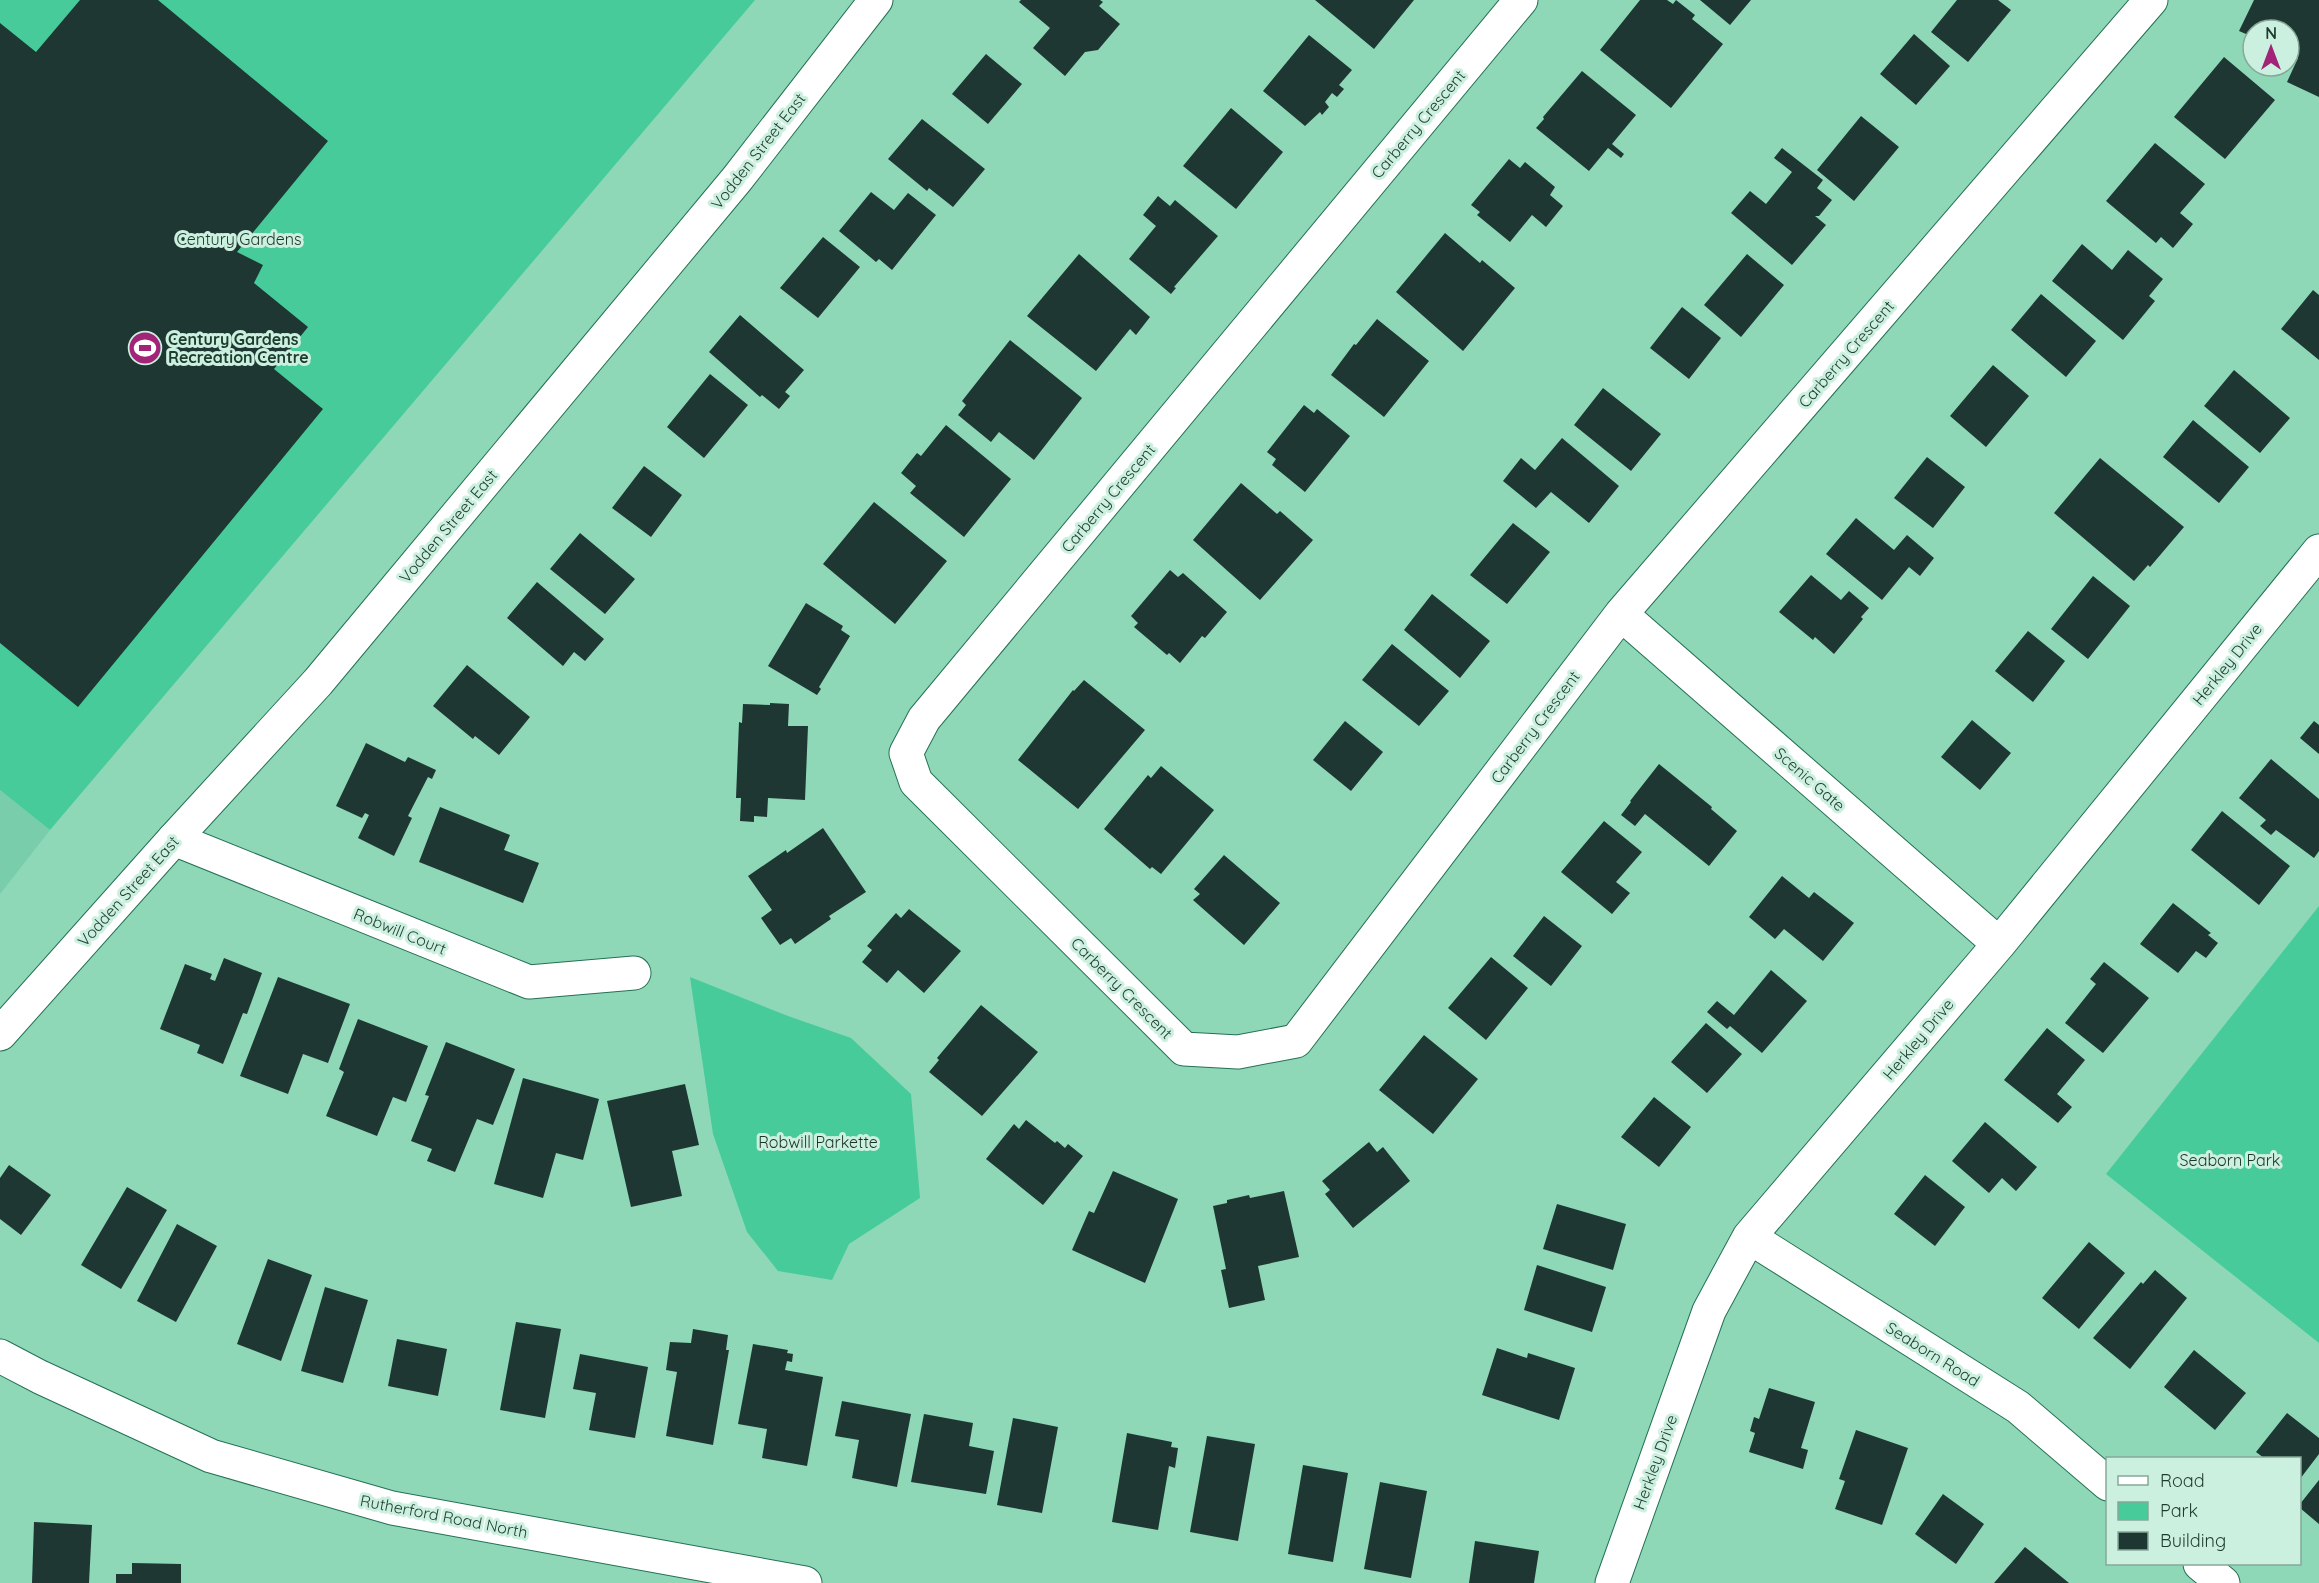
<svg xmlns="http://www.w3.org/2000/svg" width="2319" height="1583" font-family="Quicksand,sans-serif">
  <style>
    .built { fill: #79cdaa }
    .green { fill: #47cb9b }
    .building { fill: #1f3733 }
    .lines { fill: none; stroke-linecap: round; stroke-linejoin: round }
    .minor-casing { stroke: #247155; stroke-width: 35 }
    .tertiary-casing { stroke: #247155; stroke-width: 35 }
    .minor { stroke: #fff; stroke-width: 33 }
    .tertiary { stroke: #fff; stroke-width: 33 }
    .labels { text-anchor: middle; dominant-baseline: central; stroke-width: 6; stroke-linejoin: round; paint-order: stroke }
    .street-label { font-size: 16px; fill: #1d3c2f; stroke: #ccf0df }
    .park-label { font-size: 16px; fill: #1c352a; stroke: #ccf0df }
    .poi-label { font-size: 16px; font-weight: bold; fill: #1d3c2f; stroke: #ccf0df; text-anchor: start }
  </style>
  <rect width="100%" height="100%" fill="#8ed8b7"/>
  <!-- built -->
  <path class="built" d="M 0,790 L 50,830 L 0,894 Z"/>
  <!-- green -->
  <path class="green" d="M 0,0 L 755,0 L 50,830 L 0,790 Z
    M 2319,906 L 2319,1343 L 2106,1174 Z
    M 690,977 L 788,1016 L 851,1038 L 911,1094 L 920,1198 L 849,1244 L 832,1280 L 778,1271 L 747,1232 L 713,1134 Z"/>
  <!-- building -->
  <path class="building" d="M 80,0 L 158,0 L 328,141 L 237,252 L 263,265 L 254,283 L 308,327 L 274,369 L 323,409 L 78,707 L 0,643 L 0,23 L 36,52 Z
    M 1021,0 L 1100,0 L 1103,2 L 1099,6 L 1120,24 L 1098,50 L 1085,52 L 1065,76 L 1033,48 L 1050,28 L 1019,2 Z
    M 1315,0 L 1414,0 L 1374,49 Z
    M 1640,0 L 1667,0 L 1673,4 L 1676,0 L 1695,15 L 1692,19 L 1723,44 L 1671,108 L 1600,50 Z
    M 1700,0 L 1751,0 L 1730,25 Z
    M 1957,0 L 1998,0 L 2011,10 L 1968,62 L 1931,32 Z
    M 2254,0 L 2319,0 L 2319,97 L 2287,82 L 2298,58 L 2289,54 L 2289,30 L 2253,30 L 2253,37 L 2239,31 Z
    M 1914,34 L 1950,66 L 1916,105 L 1880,74 Z
    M 1309,35 L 1352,70 L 1339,85 L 1344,89 L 1337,97 L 1332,93 L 1325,102 L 1329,107 L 1322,115 L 1320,112 L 1305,126 L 1263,91 Z
    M 986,54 L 1022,84 L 988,124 L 952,94 Z
    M 2224,57 L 2275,100 L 2225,159 L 2174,117 Z
    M 1582,71 L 1636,115 L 1612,144 L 1624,154 L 1621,158 L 1608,148 L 1589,171 L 1536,128 L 1544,119 L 1543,117 Z
    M 1231,108 L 1283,152 L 1236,209 L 1183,166 Z
    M 1861,116 L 1899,147 L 1854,201 L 1817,170 Z
    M 922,119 L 985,169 L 953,207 L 929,188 L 927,191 L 888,159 Z
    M 2155,143 L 2205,184 L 2180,213 L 2193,224 L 2173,248 L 2161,237 L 2156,243 L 2106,201 Z
    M 1782,148 L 1823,180 L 1817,188 L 1832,200 L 1819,216 L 1815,216 L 1826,225 L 1792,265 L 1731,213 L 1750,191 L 1766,204 L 1792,172 L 1774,158 Z
    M 1509,159 L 1520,168 L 1525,162 L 1555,187 L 1550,195 L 1563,206 L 1546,227 L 1532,215 L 1510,242 L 1477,215 L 1480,212 L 1471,205 Z
    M 871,192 L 894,210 L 908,193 L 936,215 L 892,270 L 879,259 L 876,262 L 839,231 Z
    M 1158,196 L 1170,206 L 1175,200 L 1218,236 L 1174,287 L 1176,288 L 1171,294 L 1129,259 L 1156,226 L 1143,215 Z
    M 1445,233 L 1480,263 L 1482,260 L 1515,288 L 1463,351 L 1396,292 Z
    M 823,237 L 860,267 L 818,318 L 780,288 Z
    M 2082,244 L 2112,270 L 2128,250 L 2163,279 L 2149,296 L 2155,301 L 2123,340 L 2052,281 Z
    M 1079,254 L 1150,317 L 1136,335 L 1130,329 L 1096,371 L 1027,316 Z
    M 1747,254 L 1784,285 L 1741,337 L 1704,305 Z
    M 2313,290 L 2319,295 L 2319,360 L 2281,329 Z
    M 2041,294 L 2096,341 L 2066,377 L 2011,330 Z
    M 1682,307 L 1721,338 L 1689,379 L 1650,348 Z
    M 740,315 L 804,370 L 785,392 L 790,396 L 779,409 L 762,395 L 760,397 L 709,352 Z
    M 1377,319 L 1429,361 L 1384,417 L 1331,375 L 1354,344 L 1356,345 Z
    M 1010,340 L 1082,398 L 1034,460 L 999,432 L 991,442 L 958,415 L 966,405 L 962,401 Z
    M 1993,365 L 2029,396 L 1986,447 L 1950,416 Z
    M 2234,370 L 2290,418 L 2260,453 L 2204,406 Z
    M 710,374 L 748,405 L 704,458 L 667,427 Z
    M 1603,388 L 1661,434 L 1631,471 L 1574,425 Z
    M 1304,405 L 1314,413 L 1317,409 L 1350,436 L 1305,492 L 1272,465 L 1276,459 L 1267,452 Z
    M 2193,420 L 2249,467 L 2219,503 L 2163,457 Z
    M 946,425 L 1011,479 L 964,537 L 910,493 L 916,486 L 901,473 L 917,453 L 921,456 Z
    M 1562,438 L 1619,486 L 1589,523 L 1551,492 L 1536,508 L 1503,481 L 1521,458 L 1535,470 Z
    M 1927,457 L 1965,487 L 1933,528 L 1894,498 Z
    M 2100,458 L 2184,527 L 2150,567 L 2148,565 L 2134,581 L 2054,513 Z
    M 644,466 L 682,495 L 651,537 L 612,508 Z
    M 1241,483 L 1277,514 L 1280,511 L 1313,540 L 1260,600 L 1193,540 Z
    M 874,502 L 947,561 L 895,624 L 823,564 Z
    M 1856,518 L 1894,550 L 1907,535 L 1934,558 L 1920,576 L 1909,567 L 1882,600 L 1826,554 Z
    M 1513,523 L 1550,552 L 1507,604 L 1470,575 Z
    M 580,533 L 635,579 L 605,614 L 550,569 Z
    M 1170,570 L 1178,577 L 1183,573 L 1227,612 L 1205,638 L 1202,636 L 1180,663 L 1169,653 L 1167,655 L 1134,627 L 1138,623 L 1131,616 Z
    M 1811,575 L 1841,600 L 1849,591 L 1869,608 L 1861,617 L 1863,619 L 1834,654 L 1815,637 L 1813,640 L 1779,612 Z
    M 2093,576 L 2130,606 L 2088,659 L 2051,629 Z
    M 537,582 L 604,639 L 585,661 L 574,652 L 563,666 L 507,618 Z
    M 1432,594 L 1490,641 L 1460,678 L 1404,630 Z
    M 806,603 L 843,626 L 841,630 L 850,636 L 819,687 L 821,689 L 817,695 L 768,666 Z
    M 2028,631 L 2065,661 L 2033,702 L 1995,671 Z
    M 1392,644 L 1449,691 L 1419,726 L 1362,680 Z
    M 467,665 L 530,717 L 499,755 L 475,736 L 473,739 L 433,706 Z
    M 1084,680 L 1145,730 L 1078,809 L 1018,760 L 1073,690 L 1074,691 Z
    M 770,703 L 789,704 L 788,726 L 808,726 L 805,800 L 768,798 L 767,817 L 754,816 L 754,822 L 740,821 L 741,798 L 736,798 L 739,722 L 742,723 L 743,704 L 770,705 Z
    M 1972,720 L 2011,753 L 1980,790 L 1941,757 Z
    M 1345,721 L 1383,752 L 1351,791 L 1313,760 Z
    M 2314,721 L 2319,725 L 2319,754 L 2300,738 Z
    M 366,743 L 405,762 L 408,757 L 436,770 L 432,779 L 428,777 L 408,816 L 412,818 L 394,856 L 358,838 L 369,815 L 365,813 L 362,818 L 336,806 Z
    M 2271,759 L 2319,799 L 2319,851 L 2314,858 L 2276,830 L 2271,835 L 2260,826 L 2266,820 L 2239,798 Z
    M 1659,764 L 1712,807 L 1711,809 L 1737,831 L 1709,866 L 1645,814 L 1635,826 L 1621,815 L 1631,802 L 1630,801 Z
    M 1161,766 L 1214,810 L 1161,874 L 1152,867 L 1150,869 L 1104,829 L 1148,775 L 1151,778 Z
    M 440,807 L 510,835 L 504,850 L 539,863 L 523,903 L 419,862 Z
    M 2222,811 L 2290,866 L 2259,905 L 2191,850 Z
    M 1604,821 L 1642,852 L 1616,882 L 1630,893 L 1612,914 L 1561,872 Z
    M 823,828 L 866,892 L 829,916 L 831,919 L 795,944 L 791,938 L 780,945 L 761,918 L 772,910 L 748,876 L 786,850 L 787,853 Z
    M 1224,855 L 1280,903 L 1244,945 L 1193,900 L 1200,894 L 1194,889 Z
    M 1782,876 L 1809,898 L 1814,892 L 1854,923 L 1823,961 L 1784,929 L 1775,939 L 1749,917 Z
    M 2173,903 L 2211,933 L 2208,935 L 2218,943 L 2206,958 L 2196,951 L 2178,973 L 2140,944 Z
    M 909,909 L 961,951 L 924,993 L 898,970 L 887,983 L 862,962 L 872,950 L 867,946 L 896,913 L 901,918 Z
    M 1544,916 L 1582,946 L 1551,986 L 1513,956 Z
    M 1491,957 L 1528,988 L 1486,1040 L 1448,1008 Z
    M 224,958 L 262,973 L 247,1014 L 243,1013 L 223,1064 L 197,1053 L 200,1045 L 160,1029 L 185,964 L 212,974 L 210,979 L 215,981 Z
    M 2104,962 L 2149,998 L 2103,1053 L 2065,1023 L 2096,984 L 2090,979 Z
    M 1771,970 L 1807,1001 L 1762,1053 L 1730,1026 L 1727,1029 L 1707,1012 L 1717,1001 L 1734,1015 Z
    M 278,977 L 350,1004 L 328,1063 L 303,1054 L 288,1094 L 240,1076 Z
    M 981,1005 L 1038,1052 L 982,1116 L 929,1072 L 939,1060 L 937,1058 Z
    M 358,1019 L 428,1046 L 406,1102 L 393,1097 L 377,1136 L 326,1116 L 344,1072 L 339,1069 Z
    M 1706,1023 L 1742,1054 L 1707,1093 L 1671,1062 Z
    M 2047,1028 L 2085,1060 L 2057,1094 L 2072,1107 L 2058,1123 L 2004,1080 Z
    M 1424,1035 L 1478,1079 L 1433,1134 L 1379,1090 Z
    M 446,1042 L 515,1069 L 493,1125 L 477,1119 L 455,1172 L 427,1161 L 432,1149 L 411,1141 L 429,1096 L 425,1095 Z
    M 523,1078 L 599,1099 L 583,1160 L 556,1153 L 543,1198 L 494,1184 Z
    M 685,1084 L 699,1145 L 672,1151 L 682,1196 L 631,1207 L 607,1101 Z
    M 1654,1097 L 1691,1127 L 1659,1167 L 1621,1137 Z
    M 1026,1120 L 1055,1143 L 1057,1141 L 1065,1148 L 1068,1144 L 1083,1156 L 1043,1205 L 986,1159 L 1014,1124 L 1019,1129 Z
    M 1985,1122 L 2037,1167 L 2016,1191 L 2002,1178 L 1989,1193 L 1952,1161 Z
    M 1369,1142 L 1377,1152 L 1383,1147 L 1410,1181 L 1353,1228 L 1325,1194 L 1330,1190 L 1322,1181 Z
    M 9,1165 L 51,1195 L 21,1235 L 0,1219 L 0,1178 Z
    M 1113,1171 L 1178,1199 L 1145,1283 L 1072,1250 L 1089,1211 L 1094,1213 Z
    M 1925,1175 L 1965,1207 L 1935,1246 L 1894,1214 Z
    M 127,1187 L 167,1210 L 121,1289 L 81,1265 Z
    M 1284,1191 L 1299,1257 L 1258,1266 L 1265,1300 L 1229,1308 L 1221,1270 L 1226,1269 L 1213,1206 L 1227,1203 L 1227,1200 L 1249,1195 L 1250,1198 Z
    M 1557,1204 L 1626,1224 L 1613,1270 L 1543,1249 Z
    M 177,1224 L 217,1246 L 176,1322 L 137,1301 Z
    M 2089,1242 L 2125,1273 L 2079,1329 L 2042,1298 Z
    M 268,1259 L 312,1275 L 281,1361 L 237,1344 Z
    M 1537,1265 L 1606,1287 L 1592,1332 L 1524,1310 Z
    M 2155,1270 L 2187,1298 L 2130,1369 L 2093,1338 L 2141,1282 L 2143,1284 Z
    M 325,1287 L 368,1300 L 343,1383 L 301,1371 Z
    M 516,1322 L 561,1329 L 545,1418 L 500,1410 Z
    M 693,1329 L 728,1335 L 726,1350 L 729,1350 L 713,1445 L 666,1436 L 677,1372 L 666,1370 L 670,1342 L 691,1343 Z
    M 397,1339 L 447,1349 L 438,1396 L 388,1386 Z
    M 753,1344 L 788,1350 L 787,1353 L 793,1354 L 792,1362 L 787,1361 L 785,1370 L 823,1377 L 807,1466 L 762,1458 L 767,1429 L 738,1424 Z
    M 1497,1348 L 1527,1358 L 1528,1353 L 1575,1368 L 1559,1420 L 1482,1395 Z
    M 2194,1350 L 2246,1393 L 2215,1430 L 2164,1387 Z
    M 580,1354 L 648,1367 L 635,1438 L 589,1430 L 596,1393 L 573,1389 Z
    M 1769,1388 L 1815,1402 L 1801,1448 L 1808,1450 L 1803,1469 L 1749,1452 L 1755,1433 L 1750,1431 L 1754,1417 L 1759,1419 Z
    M 842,1401 L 911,1414 L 897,1487 L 852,1478 L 859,1440 L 835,1436 Z
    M 2287,1413 L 2319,1438 L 2319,1454 L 2300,1479 L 2300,1458 L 2264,1458 L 2256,1452 Z
    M 924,1414 L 973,1423 L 969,1446 L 994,1451 L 986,1494 L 911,1482 Z
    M 1013,1418 L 1058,1427 L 1042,1513 L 997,1505 Z
    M 1856,1430 L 1908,1448 L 1882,1525 L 1835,1509 L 1845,1481 L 1839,1479 Z
    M 1127,1433 L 1172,1442 L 1171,1447 L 1178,1448 L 1175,1468 L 1169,1466 L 1158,1530 L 1112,1522 Z
    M 1207,1436 L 1255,1444 L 1238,1541 L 1190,1532 Z
    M 1303,1465 L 1348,1473 L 1333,1562 L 1288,1554 Z
    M 2319,1480 L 2319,1524 L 2300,1508 L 2300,1504 Z
    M 1380,1482 L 1427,1491 L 1411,1578 L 1364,1569 Z
    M 1943,1494 L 1984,1524 L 1956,1564 L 1915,1534 Z
    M 34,1522 L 92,1525 L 89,1583 L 32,1583 Z
    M 1475,1541 L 1539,1551 L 1534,1583 L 1469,1583 Z
    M 2025,1547 L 2069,1583 L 1994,1583 Z
    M 132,1563 L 181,1564 L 181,1583 L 116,1583 L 116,1574 L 132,1574 Z"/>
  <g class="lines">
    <!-- minor casing -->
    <g class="minor-casing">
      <path id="minor" d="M 1521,0 L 924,719 L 906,753 L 916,782 L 1184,1049 L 1238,1052 L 1296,1041 L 1621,614 L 2151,0
        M 1621,614 L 1999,944
        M 174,839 L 529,982 L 634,973
        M 1749,1237 L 2018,1407 L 2108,1484
        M 2200,1564 L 2223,1583
        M 1612,1583 L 1709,1311 L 1749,1237 L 1999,944 L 2319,551"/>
    </g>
    <!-- tertiary casing -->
    <g class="tertiary-casing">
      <path id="tertiary" d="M 0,1034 L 174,839 L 318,682 L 737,179 L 876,0
        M 0,1356 L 40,1377 L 211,1456 L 392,1508 L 805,1583"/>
    </g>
    <!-- minor -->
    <use href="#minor" class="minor"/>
    <!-- tertiary -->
    <use href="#tertiary" class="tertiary"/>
  </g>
  <!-- icons -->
  <defs>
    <g id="stadium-disc" transform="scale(1.725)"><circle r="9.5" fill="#a22478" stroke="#ccf0df"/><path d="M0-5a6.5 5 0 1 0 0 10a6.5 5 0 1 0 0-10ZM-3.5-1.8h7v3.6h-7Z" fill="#fff"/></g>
  </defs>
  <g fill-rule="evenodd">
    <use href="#stadium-disc" x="145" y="348"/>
  </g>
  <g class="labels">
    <!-- street labels -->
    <g class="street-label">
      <text transform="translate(1418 124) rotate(-50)">Carberry Crescent</text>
      <text transform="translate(758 151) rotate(-52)">Vodden Street East</text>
      <text transform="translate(1846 354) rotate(-49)">Carberry Crescent</text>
      <text transform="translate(1108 498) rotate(-50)">Carberry Crescent</text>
      <text transform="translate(448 526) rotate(-50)">Vodden Street East</text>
      <text transform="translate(2227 664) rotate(-51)">Herkley Drive</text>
      <text transform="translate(1535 727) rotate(-53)">Carberry Crescent</text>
      <text transform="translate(1810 779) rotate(41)">Scenic Gate</text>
      <text transform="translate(128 891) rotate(-48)">Vodden Street East</text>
      <text transform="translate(400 931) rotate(22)">Robwill Court</text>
      <text transform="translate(1122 988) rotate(45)">Carberry Crescent</text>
      <text transform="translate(1918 1039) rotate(-50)">Herkley Drive</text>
      <text transform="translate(1933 1354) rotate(32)">Seaborn Road</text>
      <text transform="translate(1655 1462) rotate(-70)">Herkley Drive</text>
      <text transform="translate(444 1516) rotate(11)">Rutherford Road North</text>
    </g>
    <!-- park labels -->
    <g class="park-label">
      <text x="239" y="239">Century Gardens</text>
      <text x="818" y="1142">Robwill Parkette</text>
      <text x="2230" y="1160">Seaborn Park</text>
    </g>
    <!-- poi labels -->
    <g class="poi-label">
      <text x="168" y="339">Century Gardens<tspan x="168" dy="18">Recreation Centre</tspan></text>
    </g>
  </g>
  <!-- legend -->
  <rect x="2106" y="1457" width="195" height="108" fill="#ccf0df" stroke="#86a899" stroke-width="1.5"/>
  <rect x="2118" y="1476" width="30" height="9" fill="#ffffff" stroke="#86a899" stroke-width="1.5"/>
  <text x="2160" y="1487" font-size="18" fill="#1d3c2f">Road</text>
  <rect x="2118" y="1502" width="30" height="18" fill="#47cb9b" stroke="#86a899" stroke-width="1.5"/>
  <text x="2160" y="1517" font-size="18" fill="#1d3c2f">Park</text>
  <rect x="2118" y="1532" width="30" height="18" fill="#1f3733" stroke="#86a899" stroke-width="1.5"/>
  <text x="2160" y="1547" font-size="18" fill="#1d3c2f">Building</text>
  <!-- north arrow -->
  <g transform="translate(2271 48)"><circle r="28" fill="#ccf0df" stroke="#86a899" stroke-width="1.5"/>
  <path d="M0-4.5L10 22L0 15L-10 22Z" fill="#a22478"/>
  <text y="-9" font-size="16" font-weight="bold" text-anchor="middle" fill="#1d3c2f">N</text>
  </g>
</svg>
